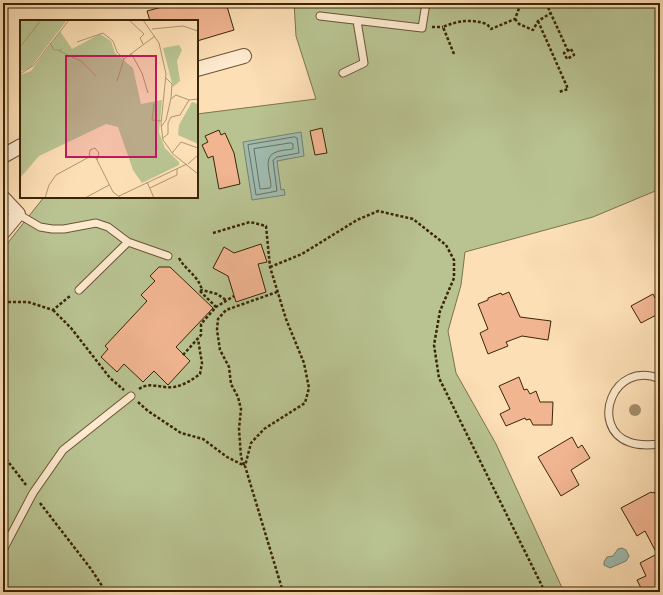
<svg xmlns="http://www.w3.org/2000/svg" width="663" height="595" font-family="'Gentium Book Plus',serif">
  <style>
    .green { fill: #b9c392; stroke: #7a744c }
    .water { fill: #9fbcb1; stroke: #77806d }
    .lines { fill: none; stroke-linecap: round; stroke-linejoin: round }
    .shore { stroke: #6c715c; stroke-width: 1 }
    .building { fill: #f1b591; stroke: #3a2607 }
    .lane-casing { stroke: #6b5432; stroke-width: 9 }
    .street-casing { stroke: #6b5432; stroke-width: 16 }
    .path { stroke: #3a2607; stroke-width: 2.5; stroke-dasharray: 3 2; stroke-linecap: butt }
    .lane { stroke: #feeacf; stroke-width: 7 }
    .street { stroke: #feeacf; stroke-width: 14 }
    .tree { fill: #a38f69 }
    .inset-road { fill: none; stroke: #af956f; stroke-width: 1 }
    .view { fill: #c2185b; fill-opacity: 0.15; stroke: #c2185b; stroke-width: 2 }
    .inset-edge { fill: none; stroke: #3a2607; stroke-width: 2 }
  </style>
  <rect width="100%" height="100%" fill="#fddfb5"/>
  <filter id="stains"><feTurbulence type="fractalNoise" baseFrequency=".005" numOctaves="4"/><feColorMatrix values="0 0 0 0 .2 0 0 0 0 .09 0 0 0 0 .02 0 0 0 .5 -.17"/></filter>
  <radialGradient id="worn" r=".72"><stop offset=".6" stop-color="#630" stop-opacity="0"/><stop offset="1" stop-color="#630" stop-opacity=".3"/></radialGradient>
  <!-- green -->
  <path class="green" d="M 294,3 L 660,3 L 660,189 L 593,217 L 465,252 L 461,285 L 448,331 L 456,373 L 496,444 L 564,592 L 3,592 L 3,249 L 44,197 L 197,197 L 197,114 L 316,99 L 296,36 Z"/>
  <!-- water -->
  <path class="water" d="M 301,132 L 304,156 L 277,161 L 281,190 L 284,189 L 285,195 L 252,200 L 243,142 Z
    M 622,548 L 626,550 L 629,556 L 626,561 L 610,568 L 604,565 L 604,562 L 607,557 L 613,556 L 618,549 Z"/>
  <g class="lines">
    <!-- shore -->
    <path class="shore" d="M 295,137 L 297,138 L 299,153 L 277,157 L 273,160 L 277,191 L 256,195 L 248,145 Z
      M 291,143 L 293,144 L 293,149 C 287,150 279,150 274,153 C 263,158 271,177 271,186 L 270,188 L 260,189 L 254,149 Z"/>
  </g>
  <!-- building -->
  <path class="building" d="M 177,3 L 226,3 L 234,30 L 197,41 L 197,21 L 150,21 L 147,11 Z
    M 322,128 L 327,153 L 315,155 L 310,131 Z
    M 219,130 L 221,135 L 225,133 L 234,153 L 240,184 L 219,189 L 213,156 L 208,158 L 202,145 L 208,142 L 205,136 Z
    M 261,244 L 267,262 L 258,264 L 266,292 L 236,302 L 228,276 L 213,268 L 224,247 L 234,253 Z
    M 159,267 L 170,267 L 213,308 L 176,347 L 190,361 L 168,385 L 154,371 L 143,382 L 124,364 L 117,372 L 101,357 L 108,349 L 105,346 L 147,301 L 141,295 L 155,281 L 150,276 Z
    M 509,292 L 520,317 L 551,321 L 548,340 L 522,336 L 506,342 L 508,346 L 488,354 L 480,333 L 488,329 L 478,304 L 488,300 L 488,298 L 501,293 L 502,295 Z
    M 653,294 L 660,307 L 660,313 L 641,323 L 631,306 Z
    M 519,377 L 524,390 L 527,389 L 530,394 L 536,391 L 540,402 L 553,402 L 552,425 L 533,425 L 530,419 L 526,420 L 525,418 L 506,426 L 500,414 L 510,409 L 499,386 Z
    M 572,437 L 578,448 L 582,445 L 590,458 L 571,470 L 579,485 L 561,496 L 538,457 Z
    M 651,492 L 652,493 L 654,492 L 660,502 L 660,587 L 650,592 L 643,592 L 637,580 L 646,576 L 640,563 L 657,554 L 645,531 L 637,536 L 621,508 Z"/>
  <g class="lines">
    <!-- lane casing -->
    <g class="lane-casing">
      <path id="lane" d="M 320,16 L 422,28 L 426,3
        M 343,73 L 364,63 L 357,21
        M 18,214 L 40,227 L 52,229 L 64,229 L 96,223 L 108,227 L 128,242 L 168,256
        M 79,290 L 128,242
        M 660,379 C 613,359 589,427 629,442 C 639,446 650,445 660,444
        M 3,550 L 33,493 L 63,450 L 131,396"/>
    </g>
    <!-- street casing -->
    <g class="street-casing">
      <path id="street" d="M 197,69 L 244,56
        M 3,156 L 21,146
        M 3,198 L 18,214 L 3,232"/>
    </g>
    <!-- path -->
    <path class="path" d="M 546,3 L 568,51
      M 515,19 L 519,24 L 533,30 L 538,21 L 551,13
      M 538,21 L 568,89 L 559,92
      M 432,27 L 443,27
      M 571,49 L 574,55 L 567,59 L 564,53 Z
      M 454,54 L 443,27 C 459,20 471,19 487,24 L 491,29 L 515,19 L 521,3
      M 213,233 L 250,222 L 266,226 L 270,267 L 286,319 L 304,363 L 309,388 L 305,403 L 264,429 L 251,443 L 245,466 L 283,592
      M 179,258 C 186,271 198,275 202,290
      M 270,267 L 302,254 L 357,220 L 378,211 L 413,219 L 446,245 L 454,260 L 454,278 L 440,311 L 434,345 L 439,378 L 545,592
      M 200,291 L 202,290 L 217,294 L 226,300
      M 200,291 L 216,307
      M 3,302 L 28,302 L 53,310 L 70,296
      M 53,310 L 71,328 L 110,378 L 124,390
      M 183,355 L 201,335 L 201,324 L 216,307 L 234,296
      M 139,389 C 150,381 162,389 174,387 C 184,385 192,380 200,374 L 202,363 L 198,339
      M 138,402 L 148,411 L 181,433 L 203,439 L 227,457 L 245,466
      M 3,455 L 26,485
      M 244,465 L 241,457 L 239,429 L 241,409 L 238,397 L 231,384 L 229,367 L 220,350 L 217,330 L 218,319 L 226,310 L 277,292
      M 40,503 L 91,569 L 106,592"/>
    <!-- lane -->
    <use href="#lane" class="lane"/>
    <!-- street -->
    <use href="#street" class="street"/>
  </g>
  <!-- trees -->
  <circle class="tree" cx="635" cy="410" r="6"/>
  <!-- overview -->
  <g transform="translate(20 20)">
    <rect width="178" height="178" fill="#fddfb5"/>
    <path d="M 0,0 L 47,0 L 11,47 L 0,52 ZM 40,11 L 52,29 L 80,14 L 91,21 L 95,33 L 113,48 L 121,84 L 142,80 L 139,112 L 145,128 L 159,142 L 159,145 L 122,163 L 113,150 L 98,107 L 86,104 L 19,136 L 0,158 L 0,55 L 11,51 ZM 159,25 L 162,30 L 157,41 L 160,61 L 153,67 L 143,28 ZM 172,82 L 178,84 L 178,124 L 158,115 L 159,105 Z" fill="#b9c392"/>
    <path class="inset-road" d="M 109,0 L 124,14 L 120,18 L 123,24M 123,0 L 139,23 L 146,54 L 141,104 L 143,120 L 153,134 L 178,154M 132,9 L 163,6 L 178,11M 57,22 L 83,13 L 93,21 L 97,32 L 104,39M 30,23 L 34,30 L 42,30M 0,27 L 21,0M 39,31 L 61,41 L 76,56M 111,33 L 122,53 L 128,73M 0,54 L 14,45 L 49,0M 97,61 L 104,39 L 135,16M 151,79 L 156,75 L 169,80M 134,84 L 132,100 L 141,101M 141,107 L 146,100 L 151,78 L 152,64 L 146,58M 143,118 L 148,114 L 148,103 L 151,97 L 160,95 L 169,80 L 178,79M 152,133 L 161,122 L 178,128M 69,137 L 70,130 L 75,128 L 79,133 L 77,140M 168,144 L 178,135M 127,162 L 134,178M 130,168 L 157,155 L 157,149M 99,176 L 167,144M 25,178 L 29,165 L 36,155 L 71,136 L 76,138 L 93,172 L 101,178M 65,178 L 89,165"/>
    <path class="view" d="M 46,36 L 136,36 L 136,137 L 46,137 Z"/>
    <rect width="178" height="178" class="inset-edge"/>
  </g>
  <!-- margin -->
  <rect width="663" height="595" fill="none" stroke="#fddfb5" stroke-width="16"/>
  <rect x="4" y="4" width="655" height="587" fill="none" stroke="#3a2607" stroke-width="2"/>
  <rect x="8" y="8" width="647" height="579" fill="none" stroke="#3a2607"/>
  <rect width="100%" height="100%" filter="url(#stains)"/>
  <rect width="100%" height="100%" fill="url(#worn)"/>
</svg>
